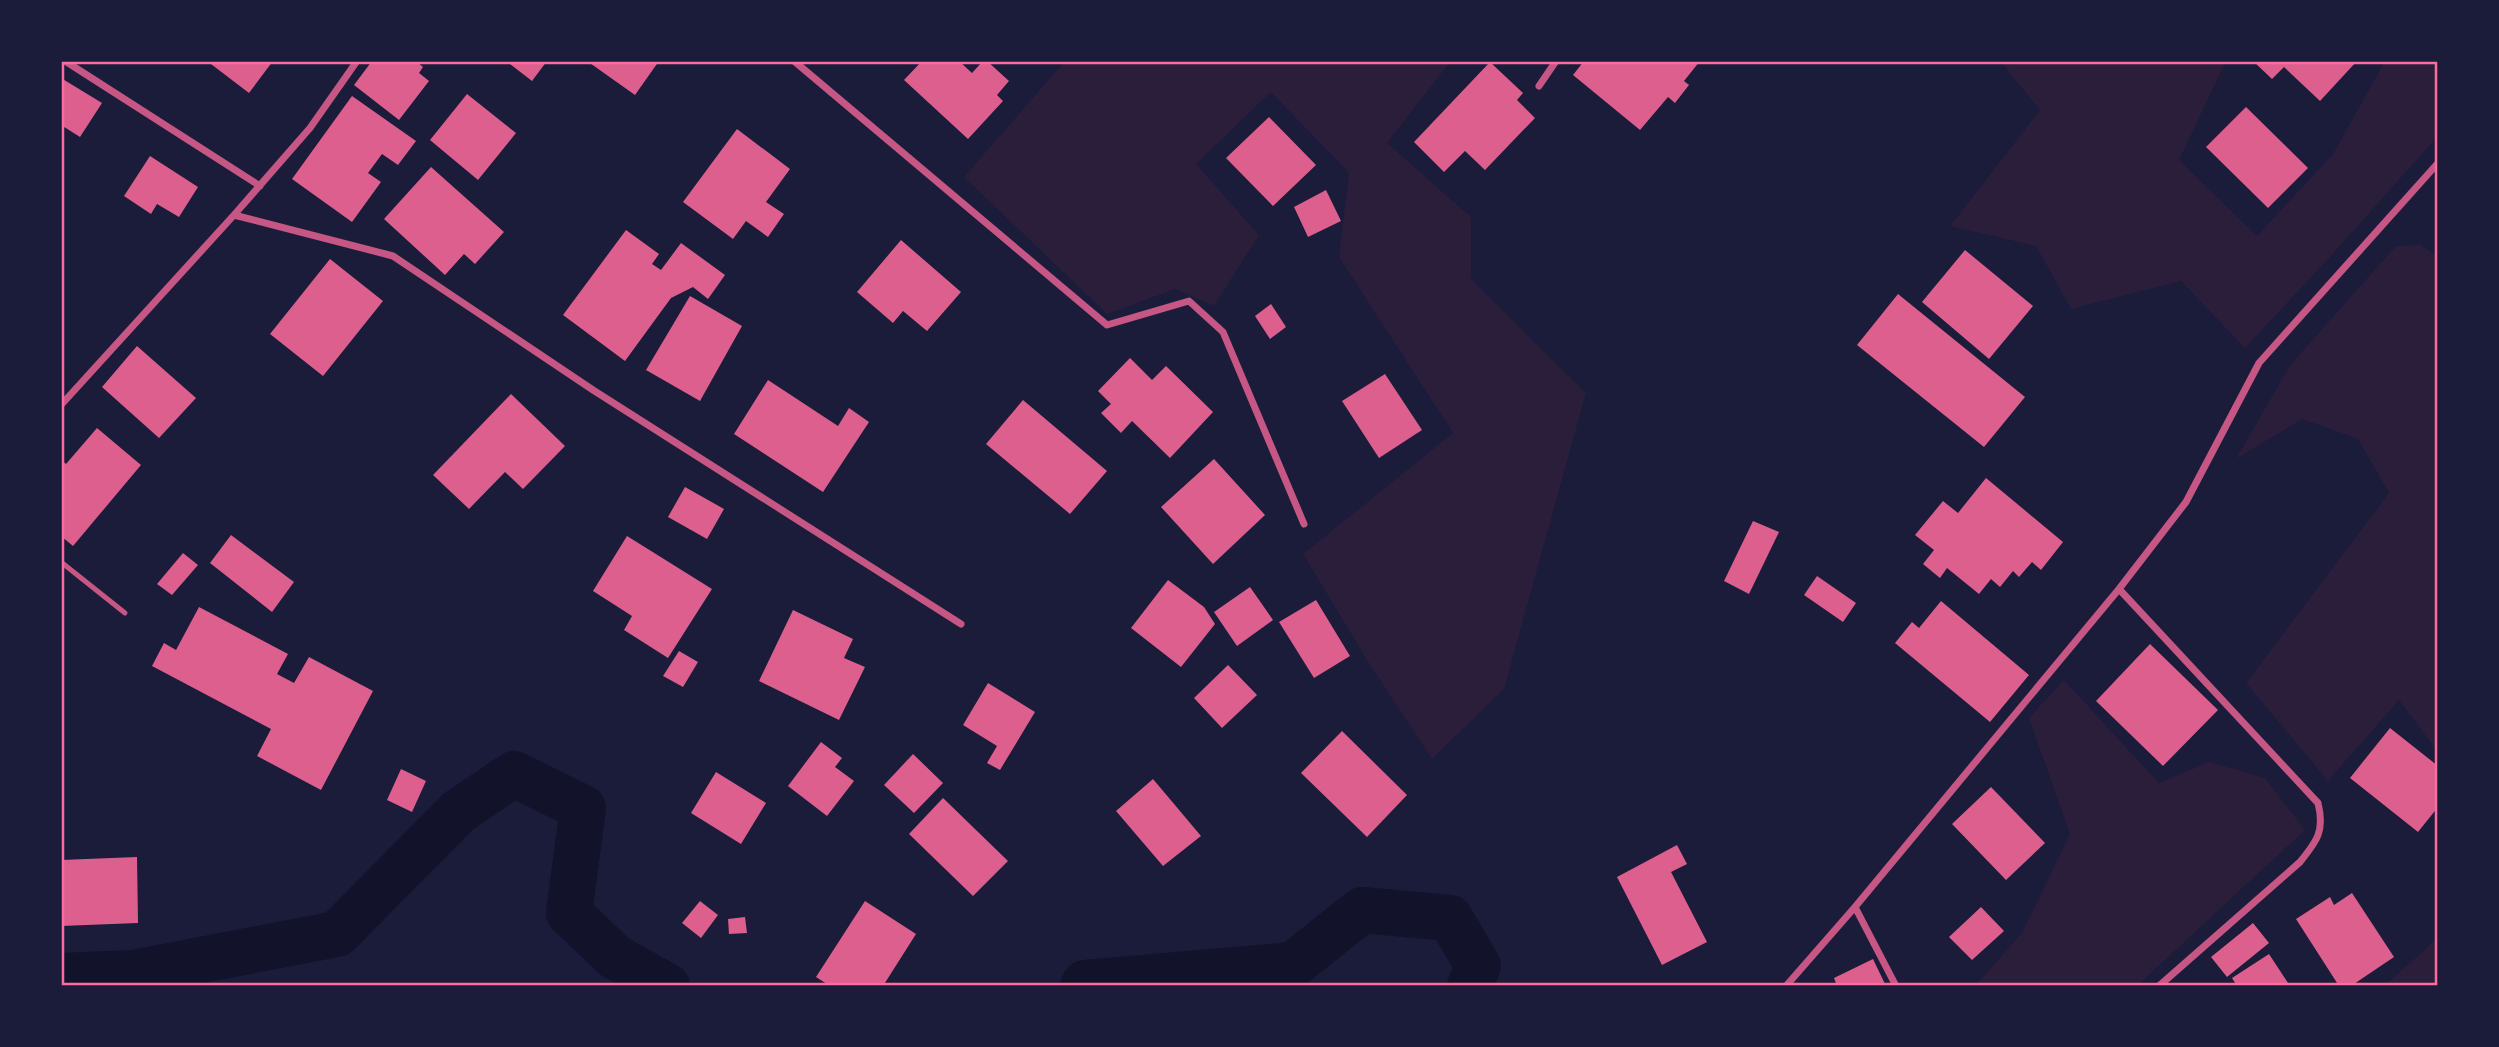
<svg xmlns="http://www.w3.org/2000/svg" width="2499" height="1047" font-family="'Source Serif 4',serif">
  <style>
    .green { fill: #2a1e3b }
    .lines { fill: none; stroke-linecap: round; stroke-linejoin: round }
    .canal { stroke: #12122b; stroke-width: 46 }
    .building { fill: #dd5f8e }
    .service { stroke: #c65784; stroke-width: 5 }
    .minor { stroke: #c65784; stroke-width: 7 }
    .neatline { fill: none; stroke: #ff6b9d; stroke-width: 2.5 }
  </style>
  <rect width="100%" height="100%" fill="#1b1b3a"/>
  <!-- green -->
  <path class="green" d="M 1065,61 L 1451,61 L 1387,143 L 1471,217 L 1471,279 L 1586,393 L 1504,689 L 1432,759 L 1367,660 L 1303,554 L 1453,433 L 1339,257 L 1349,173 L 1271,92 L 1196,164 L 1259,235 L 1214,306 L 1175,289 L 1107,314 L 964,177 Z
    M 2000,61 L 2226,61 L 2179,160 L 2257,236 L 2333,154 L 2385,61 L 2438,61 L 2438,136 L 2330,257 L 2245,348 L 2181,281 L 2071,309 L 2036,246 L 1950,226 L 2040,110 Z
    M 2421,245 L 2438,257 L 2438,752 L 2399,700 L 2328,781 L 2246,683 L 2389,493 L 2358,439 L 2302,419 L 2236,459 L 2290,365 L 2396,246 Z
    M 2064,680 L 2159,783 L 2209,762 L 2265,778 L 2305,830 L 2137,986 L 1975,986 L 2022,933 L 2070,834 L 2029,718 Z
    M 2438,938 L 2438,986 L 2384,986 Z"/>
  <g class="lines">
    <!-- canal -->
    <path class="canal" d="M 61,976 L 133,973 L 337,934 L 459,811 L 514,774 L 583,808 L 569,913 L 615,957 L 667,986
      M 1083,986 L 1085,983 L 1293,965 L 1362,910 L 1450,918 L 1478,966 L 1470,986"/>
  </g>
  <!-- building -->
  <path class="building" d="M 207,61 L 273,61 L 249,93 Z
    M 372,61 L 388,63 L 389,61 L 416,61 L 423,67 L 419,73 L 429,81 L 399,120 L 354,85 Z
    M 506,61 L 547,61 L 532,81 Z
    M 587,61 L 659,61 L 635,95 Z
    M 922,61 L 959,61 L 972,73 L 983,61 L 987,61 L 1009,81 L 997,95 L 1003,101 L 968,139 L 904,80 Z
    M 1584,61 L 1700,61 L 1684,81 L 1689,85 L 1675,103 L 1668,97 L 1640,130 L 1573,75 Z
    M 2253,61 L 2357,61 L 2320,101 L 2284,67 L 2272,79 Z
    M 1490,62 L 1523,93 L 1517,100 L 1535,118 L 1485,170 L 1465,151 L 1444,172 L 1414,142 Z
    M 61,78 L 102,103 L 80,137 L 61,125 Z
    M 467,94 L 516,133 L 478,180 L 430,140 Z
    M 352,96 L 416,141 L 398,165 L 382,154 L 368,173 L 381,182 L 352,222 L 292,179 Z
    M 2246,107 L 2308,168 L 2268,208 L 2206,147 Z
    M 1269,117 L 1316,165 L 1273,206 L 1226,158 Z
    M 737,129 L 790,169 L 766,202 L 784,214 L 768,237 L 746,221 L 733,239 L 683,202 Z
    M 150,156 L 198,187 L 179,217 L 157,204 L 151,214 L 124,196 Z
    M 431,167 L 504,232 L 475,264 L 464,254 L 445,275 L 384,219 Z
    M 1326,190 L 1341,221 L 1308,237 L 1294,207 Z
    M 626,230 L 659,254 L 652,264 L 661,270 L 681,243 L 725,275 L 708,299 L 693,287 L 671,298 L 625,361 L 563,315 Z
    M 901,240 L 961,292 L 927,331 L 903,311 L 893,323 L 857,292 Z
    M 1965,250 L 2033,306 L 1989,359 L 1922,302 Z
    M 330,259 L 383,301 L 323,376 L 270,334 Z
    M 1898,294 L 2025,397 L 1984,447 L 1857,345 Z
    M 690,296 L 742,326 L 700,401 L 646,370 Z
    M 1271,304 L 1286,327 L 1270,339 L 1255,316 Z
    M 137,346 L 196,398 L 159,438 L 102,387 Z
    M 1130,358 L 1152,380 L 1166,366 L 1213,412 L 1170,458 L 1132,421 L 1121,433 L 1101,413 L 1111,404 L 1098,391 Z
    M 1385,374 L 1422,430 L 1379,458 L 1342,401 Z
    M 768,380 L 838,426 L 849,408 L 869,422 L 823,492 L 734,434 Z
    M 511,394 L 565,446 L 523,489 L 505,472 L 469,509 L 433,475 Z
    M 1023,400 L 1107,471 L 1070,514 L 986,444 Z
    M 97,428 L 141,465 L 73,546 L 61,536 L 61,460 L 66,464 Z
    M 1214,459 L 1265,515 L 1213,564 L 1161,507 Z
    M 1986,478 L 2063,542 L 2041,570 L 2032,562 L 2019,577 L 2013,571 L 2000,587 L 1991,579 L 1979,594 L 1947,568 L 1940,578 L 1923,564 L 1934,550 L 1915,535 L 1943,501 L 1958,513 Z
    M 685,487 L 724,509 L 707,539 L 668,517 Z
    M 1753,521 L 1779,532 L 1749,594 L 1724,581 Z
    M 231,535 L 294,582 L 272,612 L 210,563 Z
    M 627,536 L 712,589 L 668,658 L 624,630 L 632,616 L 593,591 Z
    M 183,553 L 198,565 L 172,595 L 157,584 Z
    M 1817,576 L 1856,603 L 1843,622 L 1804,595 Z
    M 1168,580 L 1204,607 L 1215,624 L 1181,667 L 1131,628 Z
    M 1250,587 L 1273,620 L 1237,646 L 1214,612 Z
    M 1316,600 L 1350,656 L 1314,678 L 1279,622 Z
    M 1941,601 L 2029,675 L 1990,722 L 1895,643 L 1912,622 L 1919,628 Z
    M 199,607 L 288,654 L 277,674 L 294,683 L 309,657 L 373,691 L 321,790 L 257,756 L 271,729 L 152,666 L 164,643 L 176,650 Z
    M 793,610 L 853,639 L 844,658 L 865,667 L 839,720 L 759,681 Z
    M 2150,644 L 2218,710 L 2163,766 L 2096,701 Z
    M 679,651 L 698,662 L 683,687 L 663,676 Z
    M 1228,665 L 1257,695 L 1222,728 L 1194,698 Z
    M 988,683 L 1035,712 L 1000,770 L 987,763 L 997,746 L 963,725 Z
    M 2390,728 L 2438,766 L 2438,807 L 2418,832 L 2350,778 Z
    M 1342,731 L 1407,795 L 1367,837 L 1301,773 Z
    M 821,742 L 842,758 L 835,767 L 854,781 L 827,816 L 788,786 Z
    M 913,754 L 943,783 L 914,813 L 884,785 Z
    M 401,769 L 426,781 L 412,812 L 387,800 Z
    M 716,772 L 766,803 L 741,844 L 691,813 Z
    M 1153,779 L 1201,836 L 1163,866 L 1116,811 Z
    M 1991,787 L 2045,843 L 2006,880 L 1952,824 Z
    M 943,798 L 1008,861 L 973,896 L 909,834 Z
    M 1677,845 L 1687,864 L 1671,872 L 1707,942 L 1662,965 L 1617,877 Z
    M 137,857 L 138,923 L 61,926 L 61,860 Z
    M 2352,893 L 2394,957 L 2351,986 L 2339,986 L 2296,919 L 2330,897 L 2334,905 Z
    M 700,901 L 718,915 L 701,938 L 682,923 Z
    M 865,901 L 916,934 L 883,986 L 830,986 L 816,977 Z
    M 1981,907 L 2004,931 L 1972,960 L 1949,937 Z
    M 745,917 L 747,933 L 729,934 L 728,919 Z
    M 2253,923 L 2269,943 L 2227,977 L 2211,957 Z
    M 2269,954 L 2290,986 L 2237,986 L 2232,978 Z
    M 1873,959 L 1886,986 L 1837,986 L 1834,978 Z"/>
  <g class="lines">
    <!-- service -->
    <path class="service" d="M 61,562 L 125,613"/>
    <!-- minor -->
    <path class="minor" d="M 65,61 L 260,186
      M 794,61 L 1107,325 L 1189,301 L 1223,332 L 1304,524
      M 1539,86 L 1556,61
      M 234,215 L 393,256 L 593,390 L 961,624
      M 61,405 L 234,215 L 310,128 L 357,61
      M 2119,589 L 2318,803 C 2325,831 2317,841 2300,862 L 2159,986
      M 1855,907 L 1896,986
      M 1786,986 L 1855,907 L 2119,589 L 2186,502 L 2259,363 L 2438,163"/>
  </g>
  <!-- border -->
  <rect width="2499" height="1047" fill="none" stroke="#1b1b3a" stroke-width="126"/>
  <rect x="63" y="63" width="2373" height="921" class="neatline"/>
</svg>
